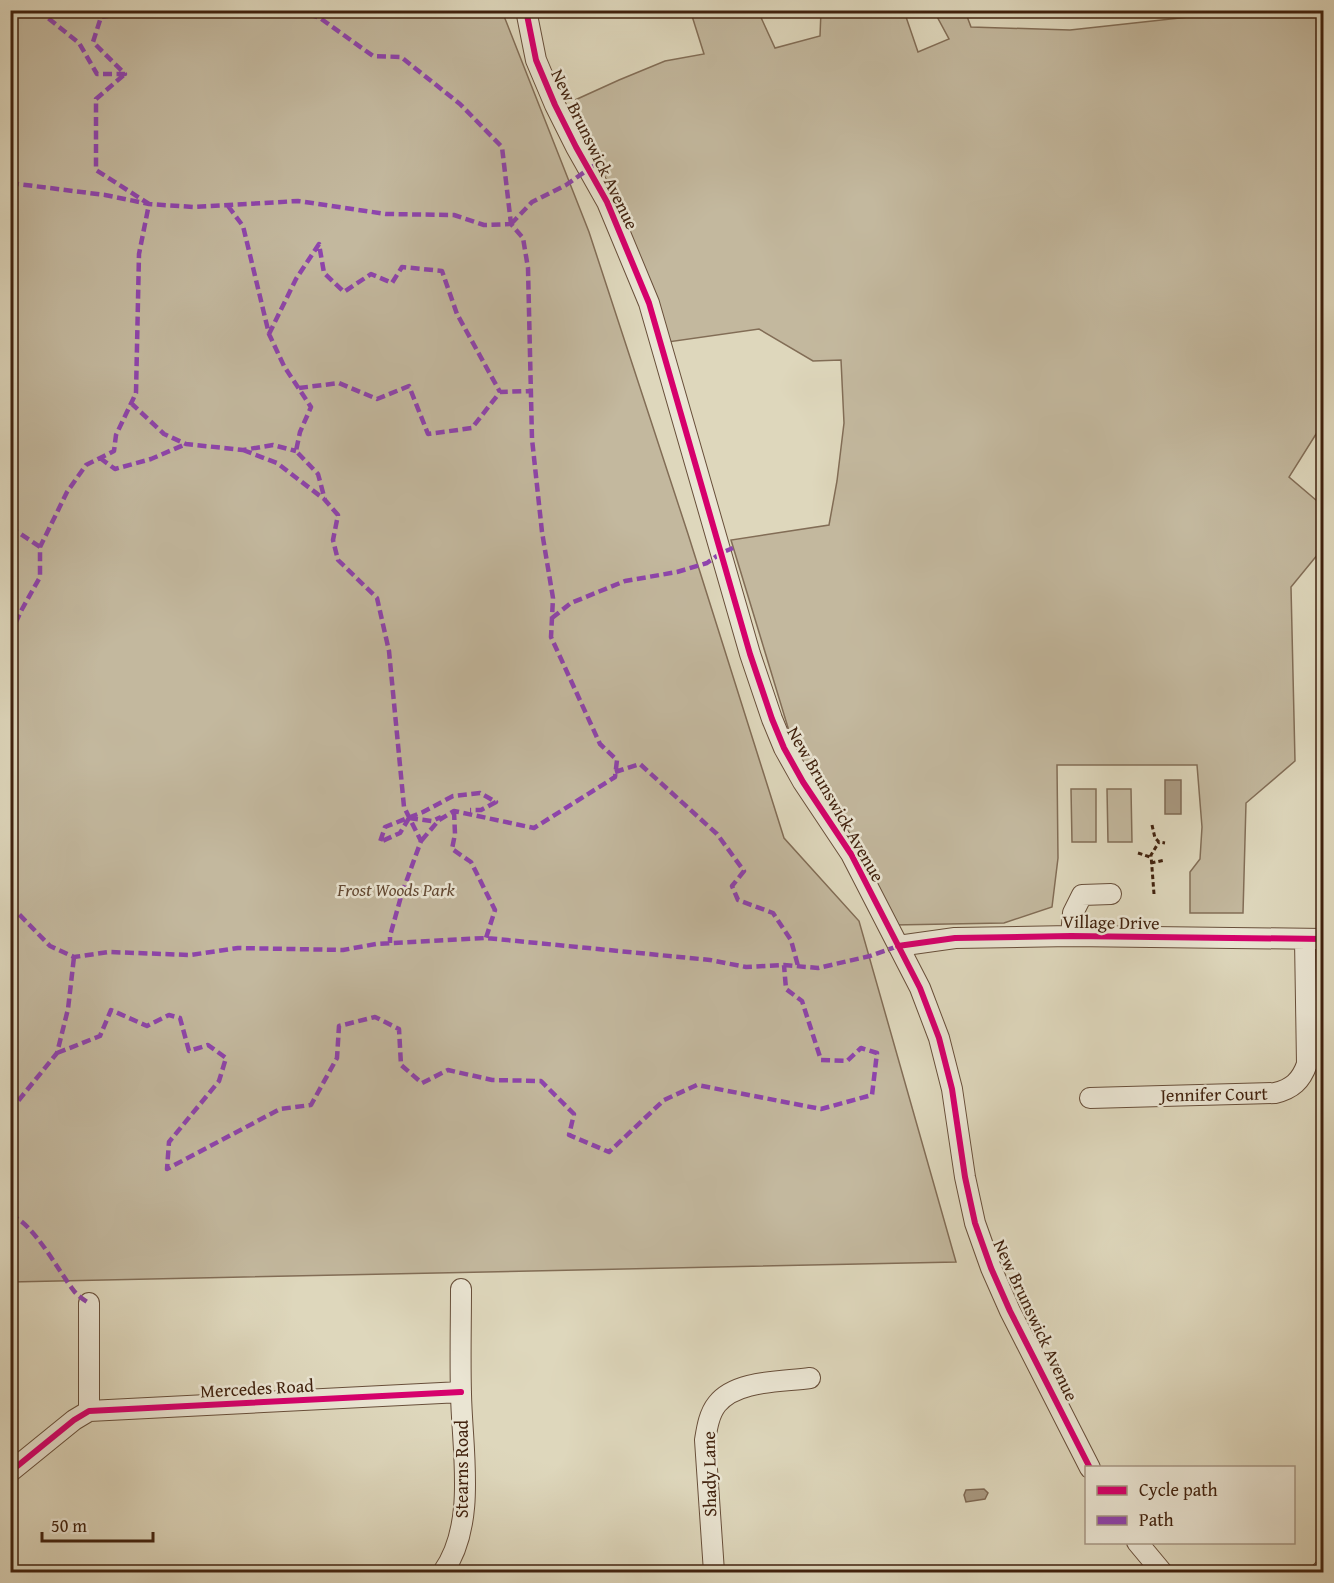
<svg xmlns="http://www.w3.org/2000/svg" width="1334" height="1583" font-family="'Gentium Book Plus',serif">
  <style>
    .green { fill: #c3b89e; stroke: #826d56; stroke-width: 1.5 }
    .water { fill: #a99981; stroke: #7f6953; stroke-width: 1.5 }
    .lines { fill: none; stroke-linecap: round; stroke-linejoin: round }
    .minor-casing { stroke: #684f3a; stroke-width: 22 }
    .path { stroke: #41220e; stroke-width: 3; stroke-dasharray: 4.5 3; stroke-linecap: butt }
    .minor { stroke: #eae5d3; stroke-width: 20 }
    .quiet { stroke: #8e44ad; stroke-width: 4.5; stroke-dasharray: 9 4.5; stroke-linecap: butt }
    .cycleway-casing { stroke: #eae5d3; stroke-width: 10 }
    .cycleway { stroke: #d6006c; stroke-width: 6 }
    .labels { text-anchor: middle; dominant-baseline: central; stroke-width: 5; stroke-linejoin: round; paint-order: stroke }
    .street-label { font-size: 18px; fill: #41220e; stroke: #eae5d3 }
    .park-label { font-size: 18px; font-style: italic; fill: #624832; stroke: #eae5d3 }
  </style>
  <rect width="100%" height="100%" fill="#ded7bc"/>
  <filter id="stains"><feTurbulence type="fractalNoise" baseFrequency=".00333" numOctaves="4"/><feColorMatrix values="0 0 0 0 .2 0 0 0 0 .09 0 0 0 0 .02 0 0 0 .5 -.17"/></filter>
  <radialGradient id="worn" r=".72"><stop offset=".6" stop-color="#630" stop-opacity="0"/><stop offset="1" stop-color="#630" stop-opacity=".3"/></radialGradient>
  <!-- green -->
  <path class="green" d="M 10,11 L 502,11 L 589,232 L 688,534 L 784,838 L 859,921 L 956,1262 L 11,1282 Z
    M 698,11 L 758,11 L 775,48 L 820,36 L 821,11 L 904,11 L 918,52 L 949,39 L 934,11 L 965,11 L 971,27 L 1070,30 L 1244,11 L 1323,11 L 1323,423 L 1289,477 L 1323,506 L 1323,548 L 1291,587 L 1295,761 L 1246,803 L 1243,913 L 1190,913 L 1190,872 L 1200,859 L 1202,827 L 1197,765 L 1057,765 L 1058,858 L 1052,907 L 1004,923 L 893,925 L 796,754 L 731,540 L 829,525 L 837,481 L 844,423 L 841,360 L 813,361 L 759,329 L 668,342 L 575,100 L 619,80 L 665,61 L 704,54 L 692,16 Z
    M 1071,789 L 1096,789 L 1096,842 L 1072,842 Z
    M 1107,789 L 1131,789 L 1132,842 L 1108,842 Z"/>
  <!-- water -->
  <path class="water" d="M 1165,780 L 1181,780 L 1181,814 L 1165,814 Z
    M 984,1489 L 988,1493 L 985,1499 L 966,1502 L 964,1495 L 966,1490 Z"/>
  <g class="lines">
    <!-- minor casing -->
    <g class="minor-casing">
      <path id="minor" d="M 526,10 L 536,60 L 555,105 L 576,147 L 607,202 L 649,303 L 750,654 L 772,719 L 784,748 L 803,782 L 851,854 L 920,988 L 939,1038 L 952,1089 L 965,1177 L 975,1223 L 991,1268 L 1010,1311 L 1090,1468
        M 1071,936 L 1073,913 L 1082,895 L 1111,894
        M 898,946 L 955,938 L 1071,936 L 1324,939
        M 1090,1098 L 1275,1093 C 1292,1089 1301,1081 1307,1064 L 1305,939
        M 89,1411 L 89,1303
        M 10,1472 L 74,1420 L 89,1411 L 461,1392
        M 1137,1542 L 1162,1572
        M 443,1572 C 477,1524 462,1450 461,1394 C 460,1359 461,1324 461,1289
        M 714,1572 L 705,1440 C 707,1428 709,1414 717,1404 C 736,1380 781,1382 810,1378
        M 1321,1572 L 1324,1569"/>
    </g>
    <!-- path -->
    <path class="path" d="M 1152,825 L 1155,838 L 1159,842 L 1165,843
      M 1138,853 L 1150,857
      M 1151,863 L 1165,860
      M 1154,894 L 1151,855 L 1159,842"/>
    <!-- minor -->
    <use href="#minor" class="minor"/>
    <!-- quiet -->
    <path class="quiet" d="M 38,10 L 79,43 L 97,74 L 125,74 L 93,42 L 101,17 L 127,13 L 129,10
      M 151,10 L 161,17 L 165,10
      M 296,10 L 320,18 L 373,56 L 401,57 L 460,104 L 502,147 L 511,224
      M 10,18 L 14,18 L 19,10
      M 10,183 L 105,195 L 149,204 L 193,207 L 298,201 L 386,214 L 454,215 L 484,225 L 511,224 L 523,238 L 528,268 L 532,439 L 542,532 L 553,598 L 551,637 L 600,744 L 617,760 L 615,777 L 534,828 L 454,811 L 439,820 L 421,841
      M 228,206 L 243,226 L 269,334 L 284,366 L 311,407 L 300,432 L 296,451 L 318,474 L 325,500 L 338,515 L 333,540 L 338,560 L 377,598 L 389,651 L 404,807 L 421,841 L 402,893 L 390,936 L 390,943
      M 511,224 L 532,202 L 566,185 L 600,161
      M 269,334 L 296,279 L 319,244 L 324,273 L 344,292 L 371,274 L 392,283 L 402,267 L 442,271 L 457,314 L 500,392
      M 299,388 L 339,383 L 377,399 L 409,386 L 428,434 L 472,428 L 500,392 L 531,391
      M 131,403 L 164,434 L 186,444 L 243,450 L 273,445 L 296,451
      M 243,450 L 277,463 L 324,499
      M 100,458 L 115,469 L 151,459 L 186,444
      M 10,527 L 40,547
      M 552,618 L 571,603 L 625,581 L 677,572 L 707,563 L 721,553 L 733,548
      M 10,635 L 21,611 L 40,577 L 40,547 L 67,492 L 86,465 L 114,451 L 116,435 L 136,393 L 139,254 L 149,204 L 96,170 L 96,99 L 125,74
      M 615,772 L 640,764 L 717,834 L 744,871 L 732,886 L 738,900 L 773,913 L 791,940 L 798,966
      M 454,811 L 455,834 L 452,849 L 471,862 L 495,910 L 486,938
      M 409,818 L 432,821 L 441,817
      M 409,818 L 400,833 L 380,842 L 385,827 L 423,812 L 453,796 L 480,793 L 496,802 L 481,810 L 470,810
      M 10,905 L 50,946 L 74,957 L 109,952 L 190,955 L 238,948 L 343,950 L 376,944 L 486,938 L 710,960 L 746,967 L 784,965 L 818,968 L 870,956 L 898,946
      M 57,1053 L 100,1036 L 111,1010 L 147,1026 L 169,1015 L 180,1018 L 189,1051 L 208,1045 L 226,1058 L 219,1081 L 169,1142 L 167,1169 L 280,1109 L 311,1105 L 337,1058 L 339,1026 L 375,1017 L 399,1029 L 401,1065 L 422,1083 L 448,1070 L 492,1080 L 541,1081 L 574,1114 L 569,1135 L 609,1152 L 664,1100 L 697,1085 L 821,1109 L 872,1095 L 877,1053 L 861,1048 L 847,1061 L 821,1060 L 802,1001 L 786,989 L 784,965
      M 10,1111 L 57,1053 L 68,1009 L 74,957
      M 10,1215 C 33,1222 59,1272 74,1291 C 78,1296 84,1300 89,1303"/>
    <!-- cycleway casing -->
    <g class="cycleway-casing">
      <path id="cycleway" d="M 526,10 L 536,60 L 555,105 L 576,147 L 607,202 L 649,303 L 750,654 L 772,719 L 784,748 L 803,782 L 851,854 L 920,988 L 939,1038 L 952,1089 L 965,1177 L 975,1223 L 991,1268 L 1010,1311 L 1090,1468
        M 898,946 L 955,938 L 1071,936 L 1324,939
        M 10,1472 L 74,1420 L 89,1411 L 461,1392"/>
    </g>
    <!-- cycleway -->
    <use href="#cycleway" class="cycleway"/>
  </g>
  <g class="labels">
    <!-- street labels -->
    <g class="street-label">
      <text transform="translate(595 149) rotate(64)">New Brunswick Avenue</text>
      <text transform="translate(836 804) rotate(60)">New Brunswick Avenue</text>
      <text transform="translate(1111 922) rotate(1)">Village Drive</text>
      <text transform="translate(1214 1094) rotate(-1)">Jennifer Court</text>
      <text transform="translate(1036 1320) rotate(65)">New Brunswick Avenue</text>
      <text transform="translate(257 1388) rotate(-3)">Mercedes Road</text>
      <text transform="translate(461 1469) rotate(-90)">Stearns Road</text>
      <text transform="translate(709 1474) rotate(-91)">Shady Lane</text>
    </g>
    <!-- park labels -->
    <g class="park-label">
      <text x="396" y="889">Frost Woods Park</text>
    </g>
  </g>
  <!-- margin -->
  <rect width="1334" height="1583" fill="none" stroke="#ded7bc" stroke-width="36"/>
  <rect x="12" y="12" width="1310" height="1559" fill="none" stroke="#41220e" stroke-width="3"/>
  <rect x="18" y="18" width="1298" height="1547" fill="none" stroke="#41220e" stroke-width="1.5"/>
  <!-- legend -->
  <rect x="1085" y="1466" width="210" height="78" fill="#eae5d3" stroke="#a69784" stroke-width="1.5"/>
  <rect x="1097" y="1486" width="30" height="9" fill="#d6006c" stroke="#a69784" stroke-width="1.5"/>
  <text x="1139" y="1496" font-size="18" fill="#41220e">Cycle path</text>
  <rect x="1097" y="1516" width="30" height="9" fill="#8e44ad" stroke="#a69784" stroke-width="1.5"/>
  <text x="1139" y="1526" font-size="18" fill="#41220e">Path</text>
  <!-- scale -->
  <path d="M42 1532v9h111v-9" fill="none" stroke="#41220e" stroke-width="3"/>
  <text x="51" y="1532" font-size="18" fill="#41220e" stroke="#eae5d3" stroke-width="4.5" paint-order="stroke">50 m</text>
  <rect width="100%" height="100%" filter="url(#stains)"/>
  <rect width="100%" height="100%" fill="url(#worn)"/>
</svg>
